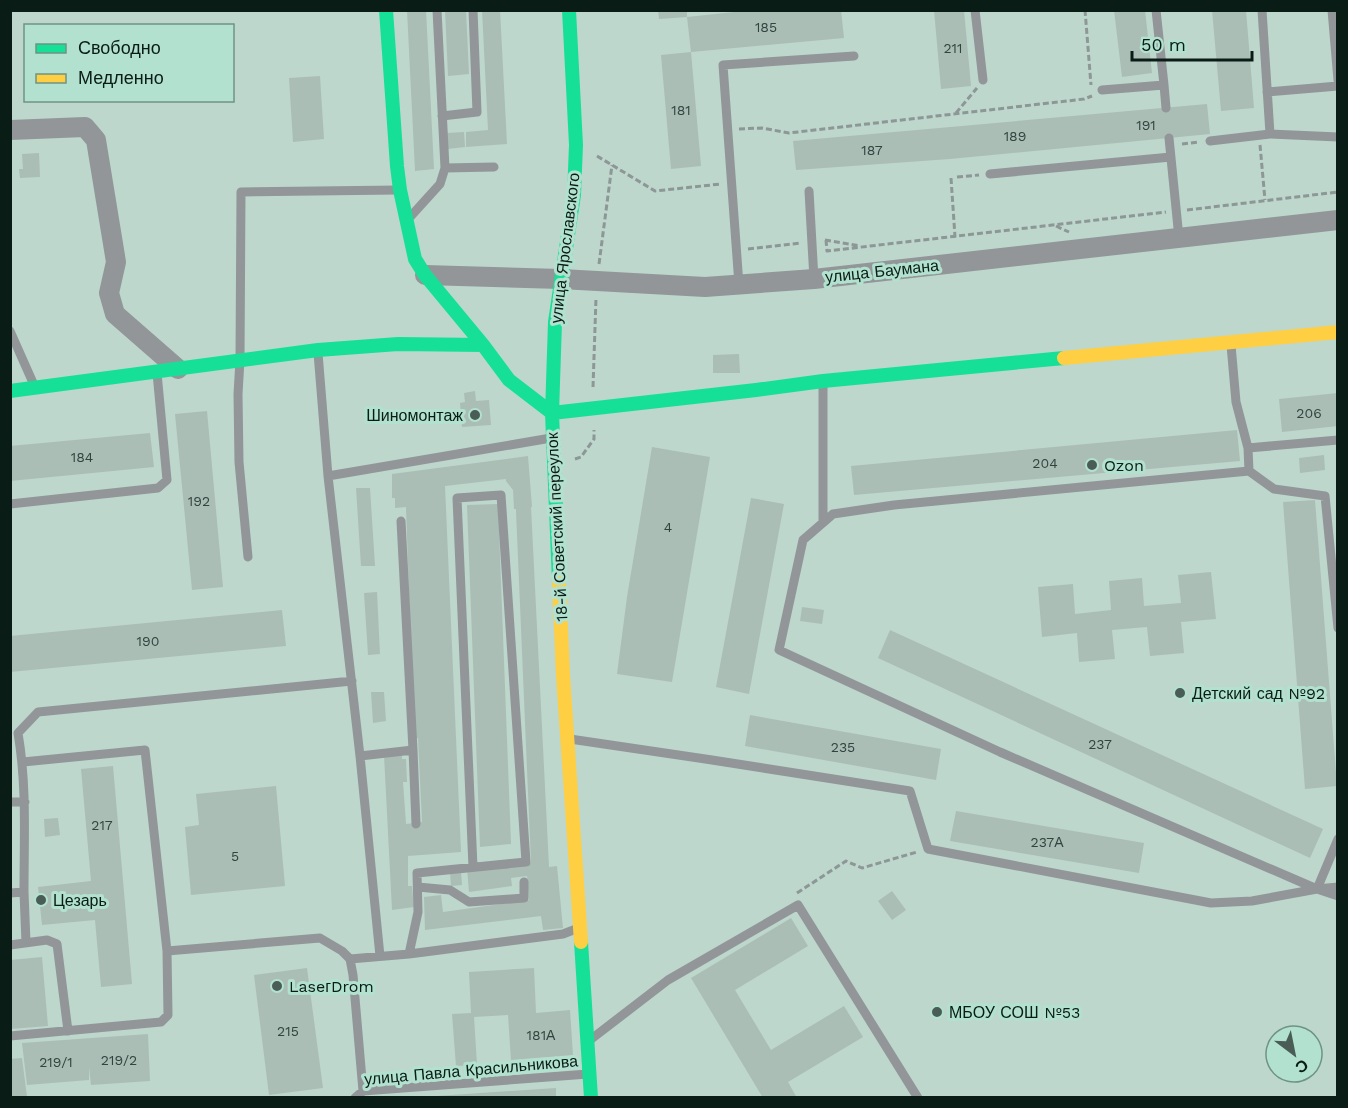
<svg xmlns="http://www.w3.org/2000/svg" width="1348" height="1108" font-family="'Work Sans',sans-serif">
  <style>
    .building { fill: #aabeb6 }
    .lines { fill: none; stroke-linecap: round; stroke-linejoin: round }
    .path { stroke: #8d9796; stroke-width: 3; stroke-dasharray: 6 3; stroke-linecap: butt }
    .lane { stroke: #929698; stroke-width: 9 }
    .street { stroke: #929698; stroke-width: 20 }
    .fast { stroke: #16e098; stroke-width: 14 }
    .slow { stroke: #ffcf43; stroke-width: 14 }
    .poi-dot { fill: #495d56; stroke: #b2e2cf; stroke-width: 2 }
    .labels { text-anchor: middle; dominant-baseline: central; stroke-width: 6; stroke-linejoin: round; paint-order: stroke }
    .number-label { font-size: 14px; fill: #32443e }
    .street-label { font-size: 16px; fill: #0a1c16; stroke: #b2e2cf }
    .poi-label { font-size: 16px; fill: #0a1c16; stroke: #b2e2cf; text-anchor: start }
  </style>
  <rect width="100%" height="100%" fill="#bdd7cd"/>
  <!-- building -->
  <path class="building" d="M 407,10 L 426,10 L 434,169 L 415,171 Z
    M 445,10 L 466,10 L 469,74 L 448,76 Z
    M 482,10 L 500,10 L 507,144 L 466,147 L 466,132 L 488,130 Z
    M 658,10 L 687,10 L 687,17 L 753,10 L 841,10 L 844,38 L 691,52 L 687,17 L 659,19 Z
    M 934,10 L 964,10 L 971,86 L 941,89 Z
    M 1114,10 L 1145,10 L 1152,73 L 1122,77 Z
    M 1212,10 L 1246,10 L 1254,108 L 1221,111 Z
    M 691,52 L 701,166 L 671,169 L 661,55 Z
    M 320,76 L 324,139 L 293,142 L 289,78 Z
    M 1207,104 L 1210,134 L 950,159 L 796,170 L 793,141 Z
    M 464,132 L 465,147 L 448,149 L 447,133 Z
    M 39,153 L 40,177 L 20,178 L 19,169 L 23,169 L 22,154 Z
    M 739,354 L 740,373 L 713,373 L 713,355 Z
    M 475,391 L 476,401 L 489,400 L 491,425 L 462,427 L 460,403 L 465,402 L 464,393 Z
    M 1338,393 L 1338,426 L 1282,432 L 1279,399 Z
    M 207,411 L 223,587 L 192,590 L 175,414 Z
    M 1237,430 L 1240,461 L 854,495 L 851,466 Z
    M 150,433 L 154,467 L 10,481 L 10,446 Z
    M 652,447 L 710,457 L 672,682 L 617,674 L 627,597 Z
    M 1324,455 L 1325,470 L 1300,473 L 1299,458 Z
    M 528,456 L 532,507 L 531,507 L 549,867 L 557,866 L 563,928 L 543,930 L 541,916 L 425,930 L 424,897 L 441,895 L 443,912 L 529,900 L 527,876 L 511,878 L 512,886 L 469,892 L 467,868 L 531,863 L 516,511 L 516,509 L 514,509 L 513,490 L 506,481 L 506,479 L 445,486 L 461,852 L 408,856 L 408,886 L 412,886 L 414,907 L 392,910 L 384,755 L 402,752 L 402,759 L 406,759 L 407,782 L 403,782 L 406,824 L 422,822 L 418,738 L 414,739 L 406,507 L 395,508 L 395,498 L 392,498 L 392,474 Z
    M 356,488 L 370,488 L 375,566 L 361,566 Z
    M 751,498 L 784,504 L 749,694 L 716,687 Z
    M 1315,500 L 1337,786 L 1305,789 L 1283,502 Z
    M 498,504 L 511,844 L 480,847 L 467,505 Z
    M 1211,572 L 1216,619 L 1181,622 L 1184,653 L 1150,656 L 1147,627 L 1112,630 L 1115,659 L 1079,662 L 1077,633 L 1042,637 L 1038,587 L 1073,584 L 1075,614 L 1111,610 L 1109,581 L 1142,578 L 1144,606 L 1181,603 L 1178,575 Z
    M 377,592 L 380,654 L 368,655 L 364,593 Z
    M 802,607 L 824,610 L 822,624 L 800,621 Z
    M 282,610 L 286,646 L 10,672 L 10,636 Z
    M 890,630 L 1323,829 L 1310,858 L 878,658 Z
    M 371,692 L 384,692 L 386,721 L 373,723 Z
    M 750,715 L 941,749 L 936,780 L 745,746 Z
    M 113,766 L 132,984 L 101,987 L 95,920 L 42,925 L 38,887 L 91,881 L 81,769 Z
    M 276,786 L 285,886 L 191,895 L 185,827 L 199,825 L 196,794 Z
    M 956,811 L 1144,843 L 1139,873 L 950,841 Z
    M 58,818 L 60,835 L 45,837 L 44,819 Z
    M 461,871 L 462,885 L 451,886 L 450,872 Z
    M 892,891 L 906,910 L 892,920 L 878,901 Z
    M 791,918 L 808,946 L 735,990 L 771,1050 L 844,1006 L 863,1037 L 788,1082 L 797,1098 L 763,1098 L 691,978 Z
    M 42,957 L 48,1026 L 10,1029 L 10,960 Z
    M 307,968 L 323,1088 L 269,1095 L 254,975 Z
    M 534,968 L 536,1013 L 570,1010 L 573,1055 L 511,1060 L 508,1015 L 474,1017 L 477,1065 L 456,1066 L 452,1014 L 471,1013 L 469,972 Z
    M 148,1034 L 150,1081 L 91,1085 L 89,1067 L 89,1080 L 27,1085 L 22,1043 Z
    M 22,1058 L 27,1097 L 10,1098 L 10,1059 Z
    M 556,1088 L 556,1098 L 436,1098 L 436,1096 Z"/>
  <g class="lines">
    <!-- path -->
    <path class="path" d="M 1085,10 L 1091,85
      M 956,113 L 977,88
      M 739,129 L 762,128 L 789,133 L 1084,99 L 1092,96
      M 1182,144 L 1199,142
      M 1260,145 L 1265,200
      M 597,156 L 655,191 L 721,184
      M 957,177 L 979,175
      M 951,178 L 955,237
      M 1187,210 L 1338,192
      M 1056,226 L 1069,232
      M 825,240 L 860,246
      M 826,240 L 827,251 L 1166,212
      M 748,249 L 801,243
      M 599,264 L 612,165
      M 593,387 L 596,298
      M 575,459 L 581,457 L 594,439 L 594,430
      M 797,893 L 846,861 L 862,868 L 917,852"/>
    <!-- lane -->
    <path class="lane" d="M 975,10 L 983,80
      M 1262,10 L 1270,134
      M 1332,10 L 1338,80
      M 1164,85 L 1166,108
      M 1102,90 L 1164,85 L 1156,10
      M 1267,92 L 1338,86
      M 442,116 L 477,112 L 473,10
      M 1169,138 L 1179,238
      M 1210,141 L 1270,134 L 1338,137
      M 445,168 L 494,167
      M 990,174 L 1171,157
      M 809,191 L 814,279
      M 411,216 L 440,184 L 445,168 L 437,10
      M 739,285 L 723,65 L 854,56
      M 10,331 L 34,385
      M 1231,345 L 1236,402 L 1248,448 L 1249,471 L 1274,489 L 1325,496 L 1338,628
      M 318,353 L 328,476 L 360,756 L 380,956
      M 823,383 L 823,522
      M 1248,448 L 1338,440
      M 1249,471 L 894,505 L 833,514 L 803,540 L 779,650 L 1000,752 L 1317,889 L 1338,896
      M 328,476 L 551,438
      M 10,504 L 158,488 L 167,480 L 157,373
      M 248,557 L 239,462 L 238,394 L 240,360 L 241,192 L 398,190
      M 570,739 L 712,760 L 910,791 L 928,849 L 1211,903 L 1252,901 L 1317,889 L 1338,887
      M 413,750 L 416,824
      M 360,756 L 413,750 L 401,521
      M 23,762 L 145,750 L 167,951 L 320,938 L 342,951 L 350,959 L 353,975 L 363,1091
      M 10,802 L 25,802
      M 418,887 L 450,890 L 469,902 L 524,898 L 524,882
      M 1317,889 L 1338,839
      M 24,892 L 26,943
      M 10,893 L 24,892 C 24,838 27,786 18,733 L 38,712 L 352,681
      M 10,945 L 47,940 L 57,944 L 68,1031
      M 409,954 L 418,912 L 417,873 L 526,862 L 501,495 L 457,498 L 473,867
      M 350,959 L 409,954 L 563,934 L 576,929
      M 10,1036 L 161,1022 L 168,1015 L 167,951
      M 590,1040 L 668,980 L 798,905 L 918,1098
      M 355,1098 L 363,1091 L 588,1074"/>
    <!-- street -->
    <path class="street" d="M 10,130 L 85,127 L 96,140 L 116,262 L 109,293 L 115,314 L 178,369
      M 425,275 L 561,279 L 705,287 L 814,279 L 1338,220"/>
    <!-- fast -->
    <path class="fast" d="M 386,10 L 397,166 L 400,190 L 415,259 L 425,275 L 483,345 L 509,380 L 552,413
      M 10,391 L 318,350 L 398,344 L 483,345
      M 552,413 L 756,390 L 823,381 L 1064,358
      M 559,582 L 552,413 L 555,322 L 574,195 L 576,145 L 569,10
      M 581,942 L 591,1098"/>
    <!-- slow -->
    <path class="slow" d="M 1064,358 L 1338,332
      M 559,582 L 563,675 L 581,942"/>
  </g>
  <!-- markers -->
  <g class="poi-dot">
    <circle cx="475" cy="415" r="6"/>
    <circle cx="1092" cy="465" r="6"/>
    <circle cx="1180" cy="693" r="6"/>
    <circle cx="41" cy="900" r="6"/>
    <circle cx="277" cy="986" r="6"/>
    <circle cx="937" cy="1012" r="6"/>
  </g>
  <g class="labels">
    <!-- number labels -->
    <g class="number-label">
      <text x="766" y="27">185</text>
      <text x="953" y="48">211</text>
      <text x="681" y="110">181</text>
      <text x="1146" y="125">191</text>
      <text x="1015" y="136">189</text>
      <text x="872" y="150">187</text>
      <text x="1309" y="413">206</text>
      <text x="82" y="457">184</text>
      <text x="1045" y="463">204</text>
      <text x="199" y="501">192</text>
      <text x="668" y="527">4</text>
      <text x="148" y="641">190</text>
      <text x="1100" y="744">237</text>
      <text x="843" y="747">235</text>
      <text x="102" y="825">217</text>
      <text x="1047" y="842">237А</text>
      <text x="235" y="856">5</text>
      <text x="288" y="1031">215</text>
      <text x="541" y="1035">181А</text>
      <text x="119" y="1060">219/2</text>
      <text x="56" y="1062">219/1</text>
    </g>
    <!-- street labels -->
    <g class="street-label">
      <text transform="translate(565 248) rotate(-83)">улица Ярославского</text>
      <text transform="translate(882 271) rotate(-6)">улица Баумана</text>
      <text transform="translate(557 527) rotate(-93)">18-й Советский переулок</text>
      <text transform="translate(471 1070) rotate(-5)">улица Павла Красильникова</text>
    </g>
    <!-- poi labels -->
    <g class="poi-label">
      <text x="463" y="415" text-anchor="end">Шиномонтаж</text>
      <text x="1104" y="465">Ozon</text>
      <text x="1192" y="693">Детский сад №92</text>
      <text x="53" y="900">Цезарь</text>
      <text x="289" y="986">LaseгDrom</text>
      <text x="949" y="1012">МБОУ СОШ №53</text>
    </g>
  </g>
  <!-- border -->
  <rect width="1348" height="1108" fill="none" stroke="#0a1c16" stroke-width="24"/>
  <!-- legend -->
  <rect x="24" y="24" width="210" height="78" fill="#b2e2cf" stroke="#6f9385" stroke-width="1.5"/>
  <rect x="36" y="44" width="30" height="9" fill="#16e098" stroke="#6f9385" stroke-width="1.5"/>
  <text x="78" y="54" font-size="18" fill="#0a1c16">Свободно</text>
  <rect x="36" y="74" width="30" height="9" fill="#ffcf43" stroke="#6f9385" stroke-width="1.5"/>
  <text x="78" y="84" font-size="18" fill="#0a1c16">Медленно</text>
  <!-- north arrow -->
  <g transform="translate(1294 1054) rotate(148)"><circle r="28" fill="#b2e2cf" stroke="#6f9385" stroke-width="1.5"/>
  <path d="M0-4.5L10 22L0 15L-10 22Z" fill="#495d56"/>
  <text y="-9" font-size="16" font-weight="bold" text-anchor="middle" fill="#0a1c16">С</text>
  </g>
  <!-- scale -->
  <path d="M1132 51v9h120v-9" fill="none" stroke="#0a1c16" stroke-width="3"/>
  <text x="1141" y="51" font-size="18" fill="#0a1c16" stroke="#b2e2cf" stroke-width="4.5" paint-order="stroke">50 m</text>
</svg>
